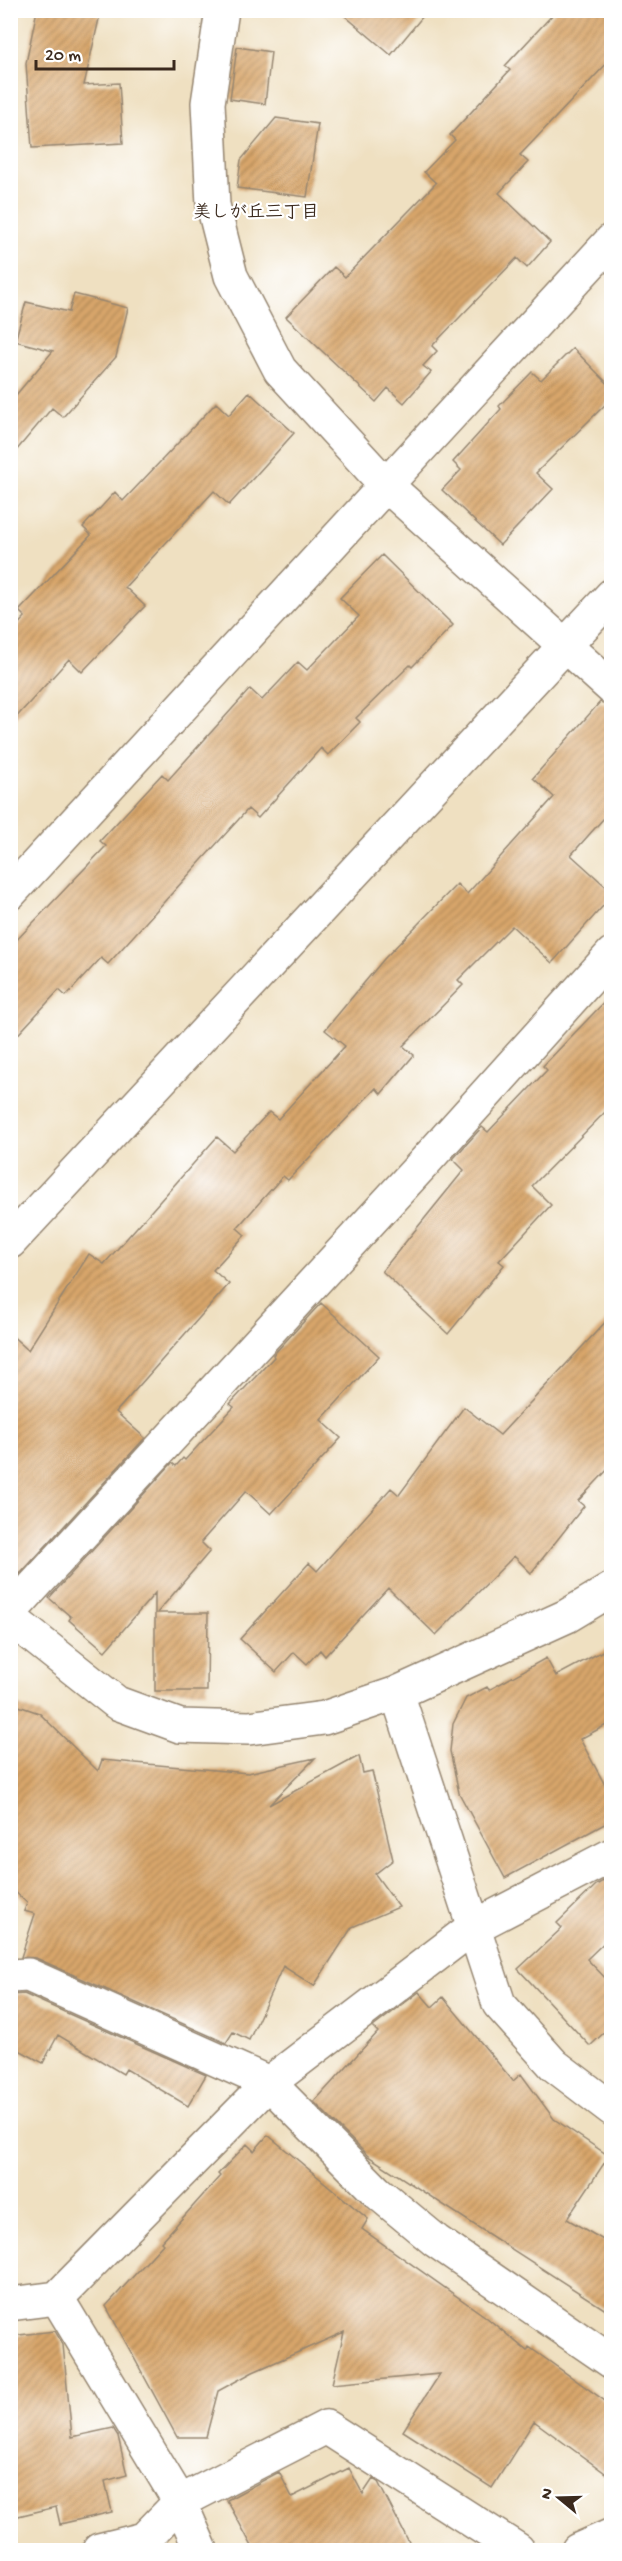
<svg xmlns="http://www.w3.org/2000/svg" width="622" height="2561" font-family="'Gochi Hand','Klee One',sans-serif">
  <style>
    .building { fill: url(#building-hatch) }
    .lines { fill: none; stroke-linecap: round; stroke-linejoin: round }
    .street-casing { stroke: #958570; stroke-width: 36 }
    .secondary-casing { stroke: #958570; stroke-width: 36 }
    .street { stroke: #fff; stroke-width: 33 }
    .secondary { stroke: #fff; stroke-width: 33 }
    .labels { text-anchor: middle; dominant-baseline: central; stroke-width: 4.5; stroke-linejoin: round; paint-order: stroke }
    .neighbourhood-label { font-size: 18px; font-weight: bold; fill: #3b2a1e; stroke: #fff }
  </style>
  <defs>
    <pattern id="building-hatch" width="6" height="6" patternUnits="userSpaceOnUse" patternTransform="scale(1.5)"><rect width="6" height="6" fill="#d8a66b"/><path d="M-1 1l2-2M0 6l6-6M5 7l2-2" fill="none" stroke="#b08757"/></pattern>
  </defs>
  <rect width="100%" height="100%" fill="#fff"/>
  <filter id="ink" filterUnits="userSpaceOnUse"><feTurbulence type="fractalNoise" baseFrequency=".0167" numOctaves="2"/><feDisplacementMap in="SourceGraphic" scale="12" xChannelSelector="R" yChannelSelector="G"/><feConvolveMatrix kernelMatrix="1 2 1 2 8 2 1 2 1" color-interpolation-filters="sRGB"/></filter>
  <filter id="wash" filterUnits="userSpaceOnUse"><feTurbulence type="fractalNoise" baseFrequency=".008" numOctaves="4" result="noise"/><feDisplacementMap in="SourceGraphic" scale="24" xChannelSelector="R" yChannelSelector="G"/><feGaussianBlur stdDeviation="1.35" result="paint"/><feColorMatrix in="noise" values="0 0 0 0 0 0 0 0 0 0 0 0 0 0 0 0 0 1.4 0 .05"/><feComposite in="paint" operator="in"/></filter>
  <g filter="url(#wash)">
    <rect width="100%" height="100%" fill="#efe0c1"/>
    <g id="blocks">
      <!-- building -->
      <path class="building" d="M 37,10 L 101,10 L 84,85 L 119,83 L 123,143 L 32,148 L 26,63 Z
        M 338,10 L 428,10 L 391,55 Z
        M 557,10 L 612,10 L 612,58 L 520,155 L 528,162 L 499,193 L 550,242 L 527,268 L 517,258 L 432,346 L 437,351 L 423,366 L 431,372 L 404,403 L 388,388 L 376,402 L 286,317 L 334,267 L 345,277 L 436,183 L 424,172 L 455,140 L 450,135 L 510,70 L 505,66 Z
        M 237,47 L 271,52 L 265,104 L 230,99 Z
        M 276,118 L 318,124 L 307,197 L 237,188 L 241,160 Z
        M 74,294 L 128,308 L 116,357 L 63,417 L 52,408 L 10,458 L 10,402 L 53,351 L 15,341 L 26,302 L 69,312 Z
        M 573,348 L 612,388 L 612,398 L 536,473 L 553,489 L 500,545 L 442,490 L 461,470 L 453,462 L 501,409 L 499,406 L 532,372 L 541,380 Z
        M 249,392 L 294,433 L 229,505 L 214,491 L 125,587 L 145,606 L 82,672 L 69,659 L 10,724 L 10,633 L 25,617 L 19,611 L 91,535 L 83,527 L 115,492 L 123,501 L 216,403 L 229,415 Z
        M 382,555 L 453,625 L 412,667 L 410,665 L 356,718 L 360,722 L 328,755 L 321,748 L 258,818 L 248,809 L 108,964 L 101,958 L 66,996 L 59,990 L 10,1043 L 10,947 L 106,846 L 100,841 L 162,774 L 168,780 L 250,689 L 262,700 L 298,662 L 307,670 L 359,616 L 340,598 Z
        M 600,702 L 612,706 L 612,809 L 571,855 L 612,892 L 612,896 L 552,963 L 512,926 L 458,980 L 463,985 L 403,1046 L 414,1055 L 381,1094 L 376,1088 L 288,1180 L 283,1176 L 237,1228 L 245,1235 L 213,1270 L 229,1284 L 116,1412 L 145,1438 L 20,1574 L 10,1566 L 10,1334 L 28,1350 L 89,1254 L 104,1264 L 217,1137 L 233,1151 L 269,1112 L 278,1119 L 345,1046 L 325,1030 L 384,959 L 457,884 L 467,894 L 554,797 L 533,778 Z
        M 612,994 L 612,1105 L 532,1186 L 551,1205 L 499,1261 L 504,1265 L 448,1334 L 382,1271 L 464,1170 L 453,1159 L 482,1127 L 488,1132 L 547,1070 L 543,1066 Z
        M 321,1303 L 379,1356 L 321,1420 L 341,1438 L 271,1514 L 246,1491 L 201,1542 L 210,1551 L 157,1613 L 208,1613 L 207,1691 L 155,1691 L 155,1593 L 105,1651 L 69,1620 L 71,1617 L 49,1598 L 172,1463 L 176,1466 L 183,1458 L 185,1460 L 234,1407 L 230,1404 L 274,1357 L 273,1355 Z
        M 612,1315 L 612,1465 L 578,1501 L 584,1506 L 531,1573 L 514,1556 L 436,1635 L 388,1588 L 325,1656 L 320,1650 L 307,1664 L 294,1652 L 276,1672 L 240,1639 L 309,1563 L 317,1571 L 391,1488 L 399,1495 L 464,1407 L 500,1435 Z
        M 612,1646 L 612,1722 L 580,1739 L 612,1798 L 612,1820 L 505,1878 L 459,1793 L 450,1751 L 453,1724 L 466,1698 L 487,1687 L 489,1690 L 546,1658 L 556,1676 Z
        M 10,1703 L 39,1713 L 98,1771 L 102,1760 L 248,1773 L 315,1758 L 269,1805 L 359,1756 L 363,1773 L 372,1771 L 393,1860 L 375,1874 L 399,1907 L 352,1927 L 314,1986 L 283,1966 L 249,2040 L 233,2032 L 226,2043 L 36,1958 L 21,1957 L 35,1914 L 24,1911 L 27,1903 L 10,1887 Z
        M 612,1876 L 612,1935 L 587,1959 L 612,1985 L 612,2025 L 590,2046 L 518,1969 L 562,1928 L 557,1923 L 596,1885 Z
        M 419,1992 L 432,2007 L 443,1997 L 513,2081 L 521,2074 L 554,2119 L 609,2156 L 567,2219 L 612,2245 L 612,2314 L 368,2156 L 314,2102 L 378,2032 L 373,2027 Z
        M 24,1994 L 206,2075 L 188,2106 L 126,2069 L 123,2074 L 58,2035 L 43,2063 L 10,2045 L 10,1995 Z
        M 268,2135 L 368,2219 L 362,2229 L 486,2317 L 527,2351 L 529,2347 L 612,2406 L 612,2478 L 534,2421 L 492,2488 L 403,2431 L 440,2374 L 332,2384 L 344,2332 L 253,2372 L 218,2391 L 206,2437 L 177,2437 L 106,2306 L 163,2244 L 161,2242 L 220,2176 L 218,2174 L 247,2144 L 254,2151 Z
        M 55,2331 L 63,2345 L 72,2437 L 113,2428 L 118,2436 L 127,2475 L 105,2481 L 112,2512 L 60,2524 L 56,2507 L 10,2518 L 10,2336 Z
        M 349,2468 L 363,2494 L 373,2479 L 378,2482 L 413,2550 L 254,2550 L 227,2500 L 279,2472 L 292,2497 Z"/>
    </g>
  </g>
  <g filter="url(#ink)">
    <use href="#blocks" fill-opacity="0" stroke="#958570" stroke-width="1.5"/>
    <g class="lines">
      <!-- street casing -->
      <g class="street-casing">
        <path id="street" d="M 222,10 L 208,103 L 213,205 L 231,276 L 280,370 L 385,484 L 612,688
          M 10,893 L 612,240
          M 10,1612 L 422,1165 L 612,954
          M 10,1618 L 117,1703 L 180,1726 L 249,1728 L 324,1718 L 397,1693 L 567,1616 L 612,1589
          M 397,1693 L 499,2004 L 554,2065 L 612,2109
          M 10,1976 L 28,1975 L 269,2083 L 377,2192 L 436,2241 L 612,2362
          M 57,2298 L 180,2502 L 201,2550
          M 10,2304 L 57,2298 L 269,2083 L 472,1928 L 612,1855
          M 99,2550 L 144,2539 L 180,2502 L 326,2427 L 518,2550
          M 578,2550 L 612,2535"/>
      </g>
      <!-- secondary casing -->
      <g class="secondary-casing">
        <path id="secondary" d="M 10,1242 L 612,595"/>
      </g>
      <!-- street -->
      <use href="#street" class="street"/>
      <!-- secondary -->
      <use href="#secondary" class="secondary"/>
    </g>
  </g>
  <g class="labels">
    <!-- neighbourhood labels -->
    <g class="neighbourhood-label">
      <text x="256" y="213">美しが丘三丁目</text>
    </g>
  </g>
  <!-- margin -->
  <rect width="622" height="2561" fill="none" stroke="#fff" stroke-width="36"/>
  <!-- north arrow -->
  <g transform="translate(559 2498) rotate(289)" stroke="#ffffff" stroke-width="4.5" paint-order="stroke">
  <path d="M0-4.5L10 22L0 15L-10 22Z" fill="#3b2a1e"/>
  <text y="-9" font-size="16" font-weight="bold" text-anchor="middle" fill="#3b2a1e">N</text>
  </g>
  <!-- scale -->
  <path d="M36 60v9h138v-9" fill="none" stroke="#3b2a1e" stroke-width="3"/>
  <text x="45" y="60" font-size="18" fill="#3b2a1e" stroke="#ffffff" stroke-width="4.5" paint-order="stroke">20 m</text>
</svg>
